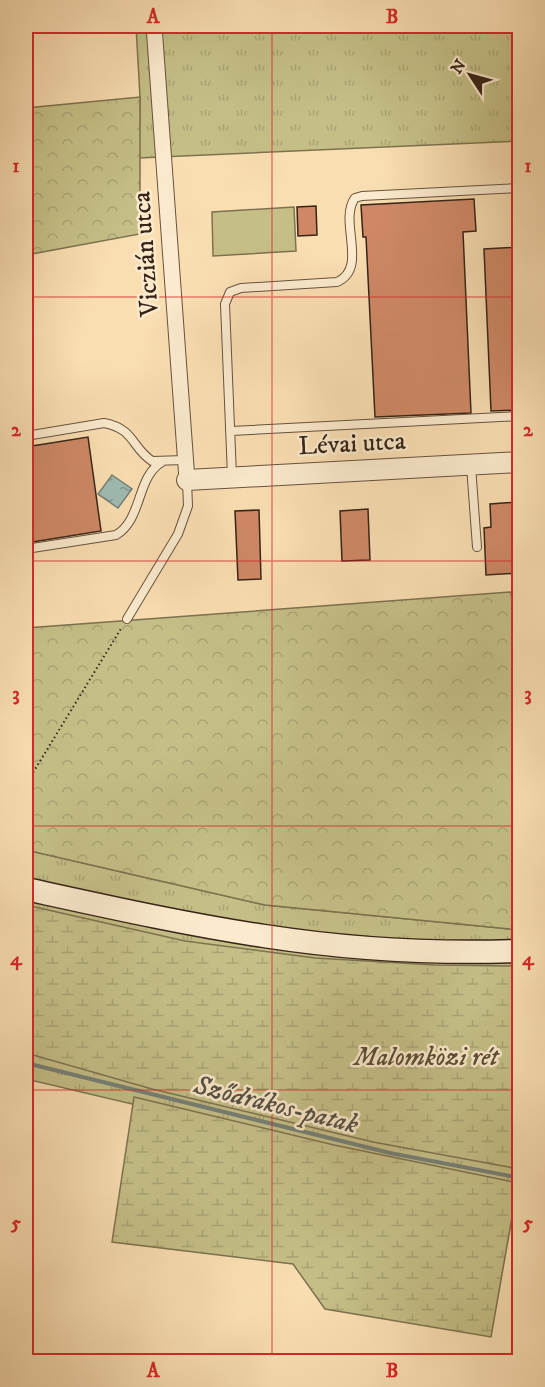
<svg xmlns="http://www.w3.org/2000/svg" width="545" height="1387" font-family="'IM FELL DW Pica',serif">
  <style>
    .grass { fill: url(#grass-tufts); stroke: #7e724f; stroke-width: 1.5 }
    .forest { fill: url(#forest-crowns); stroke: #7e724f; stroke-width: 1.5 }
    .wetland { fill: url(#wetland-marsh); stroke: #7e724f; stroke-width: 1.5 }
    .pitch { fill: #c5bf87; stroke: #7e724f; stroke-width: 1.5 }
    .water { fill: url(#water-ripples); stroke: #757f75; stroke-width: 1.5 }
    .lines { fill: none; stroke-linecap: round; stroke-linejoin: round }
    .stream { stroke: #757f75; stroke-width: 4 }
    .building { fill: #cf8866; stroke: #362417; stroke-width: 1.5 }
    .service-casing { stroke: #67523e; stroke-width: 10 }
    .minor-casing { stroke: #67523e; stroke-width: 17 }
    .tertiary-casing { stroke: #67523e; stroke-width: 22 }
    .secondary-casing { stroke: #362417; stroke-width: 25 }
    .path { stroke: #362417; stroke-width: 2; stroke-dasharray: 1.5 3; stroke-linecap: butt }
    .service { stroke: #fbeacd; stroke-width: 8 }
    .minor { stroke: #fbeacd; stroke-width: 15 }
    .tertiary { stroke: #fbeacd; stroke-width: 20 }
    .secondary { stroke: #fbeacd; stroke-width: 22 }
    .grid { fill: none; stroke: #d62828; stroke-width: 1.5; stroke-opacity: 0.55 }
    .labels { text-anchor: middle; dominant-baseline: central; stroke-width: 5; stroke-linejoin: round; paint-order: stroke }
    .street-label { font-size: 26px; fill: #362417; stroke: #fbeacd }
    .park-label { font-size: 26px; font-style: italic; fill: #5a4b33; stroke: #fbeacd }
    .water-label { font-size: 27px; font-style: italic; fill: #565146; stroke: #fbeacd }
    .neatline { fill: none; stroke: #d62828; stroke-width: 2 }
    .grid-label { font-size: 20px; text-anchor: middle; font-weight: bold; fill: #d62828 }
  </style>
  <defs>
    <pattern id="grass-tufts" width="24" height="20" patternUnits="userSpaceOnUse" patternTransform="scale(1.5)"><rect width="24" height="20" fill="#c5bf87"/><path d="M3 7l-1-3M5 7V3M7 7l1-3M15 17l-1-3M17 17v-4M19 17l1-3" fill="none" stroke="#aaa474"/></pattern>
    <pattern id="forest-crowns" width="20" height="18" patternUnits="userSpaceOnUse" patternTransform="scale(1.5)"><rect width="20" height="18" fill="#c5bf87"/><path d="M2 6a3 3 0 1 1 6 0M12 15a3 3 0 1 1 6 0" fill="none" stroke="#aaa474"/></pattern>
    <pattern id="wetland-marsh" width="20" height="14" patternUnits="userSpaceOnUse" patternTransform="scale(1.5)"><rect width="20" height="14" fill="#c5bf87"/><path d="M1 5h8M5 5V1M11 12h8M15 12V8" fill="none" stroke="#aaa474"/></pattern>
    <pattern id="water-ripples" width="26" height="14" patternUnits="userSpaceOnUse" patternTransform="scale(1.5)"><rect width="26" height="14" fill="#9fbbb3"/><path d="M2 4q2-2 4 0t4 0M15 11q2-2 4 0t4 0" fill="none" stroke="#829891"/></pattern>
  </defs>
  <rect width="100%" height="100%" fill="#f9deb2"/>
  <filter id="stains"><feTurbulence type="fractalNoise" baseFrequency=".00333" numOctaves="4"/><feColorMatrix values="0 0 0 0 .2 0 0 0 0 .09 0 0 0 0 .02 0 0 0 .5 -.17"/></filter>
  <radialGradient id="worn" r=".72"><stop offset=".6" stop-color="#630" stop-opacity="0"/><stop offset="1" stop-color="#630" stop-opacity=".3"/></radialGradient>
  <!-- grass -->
  <path class="grass" d="M 136,26 L 519,26 L 519,141 L 139,158 L 140,97 Z
    M 26,850 L 265,905 L 519,930 L 519,1188 L 344,1154 L 26,1079 Z"/>
  <!-- forest -->
  <path class="forest" d="M 140,97 L 140,234 L 26,255 L 26,108 Z
    M 511,592 L 520,678 L 519,930 L 265,905 L 26,850 L 26,628 Z"/>
  <!-- wetland -->
  <path class="wetland" d="M 26,905 L 185,941 L 315,958 L 435,965 L 519,966 L 519,1169 L 373,1142 L 152,1089 L 26,1053 Z
    M 134,1097 L 334,1145 L 518,1183 L 491,1337 L 325,1309 L 293,1264 L 112,1242 Z"/>
  <!-- pitch -->
  <path class="pitch" d="M 294,207 L 296,251 L 213,256 L 212,212 Z"/>
  <!-- water -->
  <path class="water" d="M 112,475 L 132,489 L 118,508 L 98,494 Z"/>
  <g class="lines">
    <!-- stream -->
    <path class="stream" d="M 26,1063 L 390,1153 L 520,1178"/>
  </g>
  <!-- building -->
  <path class="building" d="M 474,199 L 476,231 L 463,232 L 471,413 L 375,417 L 366,237 L 363,237 L 361,205 Z
    M 316,206 L 317,235 L 298,236 L 297,207 Z
    M 519,247 L 519,410 L 491,411 L 484,249 Z
    M 88,437 L 101,531 L 26,543 L 26,447 Z
    M 517,502 L 519,526 L 519,573 L 486,575 L 484,528 L 491,527 L 490,504 Z
    M 368,509 L 370,560 L 342,561 L 340,511 Z
    M 259,510 L 261,579 L 238,580 L 235,511 Z"/>
  <g class="lines">
    <!-- service casing -->
    <g class="service-casing">
      <path id="service" d="M 231,431 L 520,416
        M 26,436 L 104,423 C 135,429 131,447 152,461 L 185,460
        M 471,466 L 477,547
        M 232,476 L 225,304 L 230,292 L 241,288 L 337,282 C 369,268 338,221 355,198 L 362,196 L 520,188
        M 26,549 L 116,535 C 143,519 136,477 162,462
        M 127,619 L 178,534 L 188,506 L 187,481"/>
    </g>
    <!-- minor casing -->
    <g class="minor-casing">
      <path id="minor" d="M 154,26 L 187,480"/>
    </g>
    <!-- tertiary casing -->
    <g class="tertiary-casing">
      <path id="tertiary" d="M 187,480 L 520,462"/>
    </g>
    <!-- secondary casing -->
    <g class="secondary-casing">
      <path id="secondary" d="M 26,889 C 104,906 184,924 264,936 C 348,949 434,954 520,951"/>
    </g>
    <!-- path -->
    <path class="path" d="M 26,784 L 122,627"/>
    <!-- service -->
    <use href="#service" class="service"/>
    <!-- minor -->
    <use href="#minor" class="minor"/>
    <!-- tertiary -->
    <use href="#tertiary" class="tertiary"/>
    <!-- secondary -->
    <use href="#secondary" class="secondary"/>
  </g>
  <!-- grid -->
  <path class="grid" d="M 272,26 L 272,1362M 26,297 L 520,297M 26,561 L 520,561M 26,826 L 520,826M 26,1090 L 520,1090"/>
  <g class="labels">
    <!-- street labels -->
    <g class="street-label">
      <text transform="translate(146 254) rotate(-94)">Viczián utca</text>
      <text transform="translate(352 444) rotate(-3)">Lévai utca</text>
    </g>
    <!-- park labels -->
    <g class="park-label">
      <text x="426" y="1057">Malomközi rét</text>
    </g>
    <!-- water labels -->
    <g class="water-label">
      <text transform="translate(276 1105) rotate(14)">Sződrákos-patak</text>
    </g>
  </g>
  <!-- margin -->
  <rect width="545" height="1387" fill="none" stroke="#f9deb2" stroke-width="66"/>
  <!-- north arrow -->
  <g transform="translate(470 75) rotate(306)" stroke="#fbeacd" stroke-width="4.5" paint-order="stroke">
  <path d="M0-4.5L10 22L0 15L-10 22Z" fill="#362417"/>
  <text y="-9" font-size="16" font-weight="bold" text-anchor="middle" fill="#362417">N</text>
  </g>
  <rect x="33" y="33" width="479" height="1321" class="neatline"/>
  <g class="grid-label">
    <text x="153" y="23">A</text>
    <text x="392" y="23">B</text>
    <text x="16" y="172">1</text>
    <text x="528" y="172">1</text>
    <text x="16" y="436">2</text>
    <text x="528" y="436">2</text>
    <text x="16" y="700">3</text>
    <text x="528" y="700">3</text>
    <text x="16" y="965">4</text>
    <text x="528" y="965">4</text>
    <text x="16" y="1229">5</text>
    <text x="528" y="1229">5</text>
    <text x="153" y="1377">A</text>
    <text x="392" y="1377">B</text>
  </g>
  <rect width="100%" height="100%" filter="url(#stains)"/>
  <rect width="100%" height="100%" fill="url(#worn)"/>
</svg>
